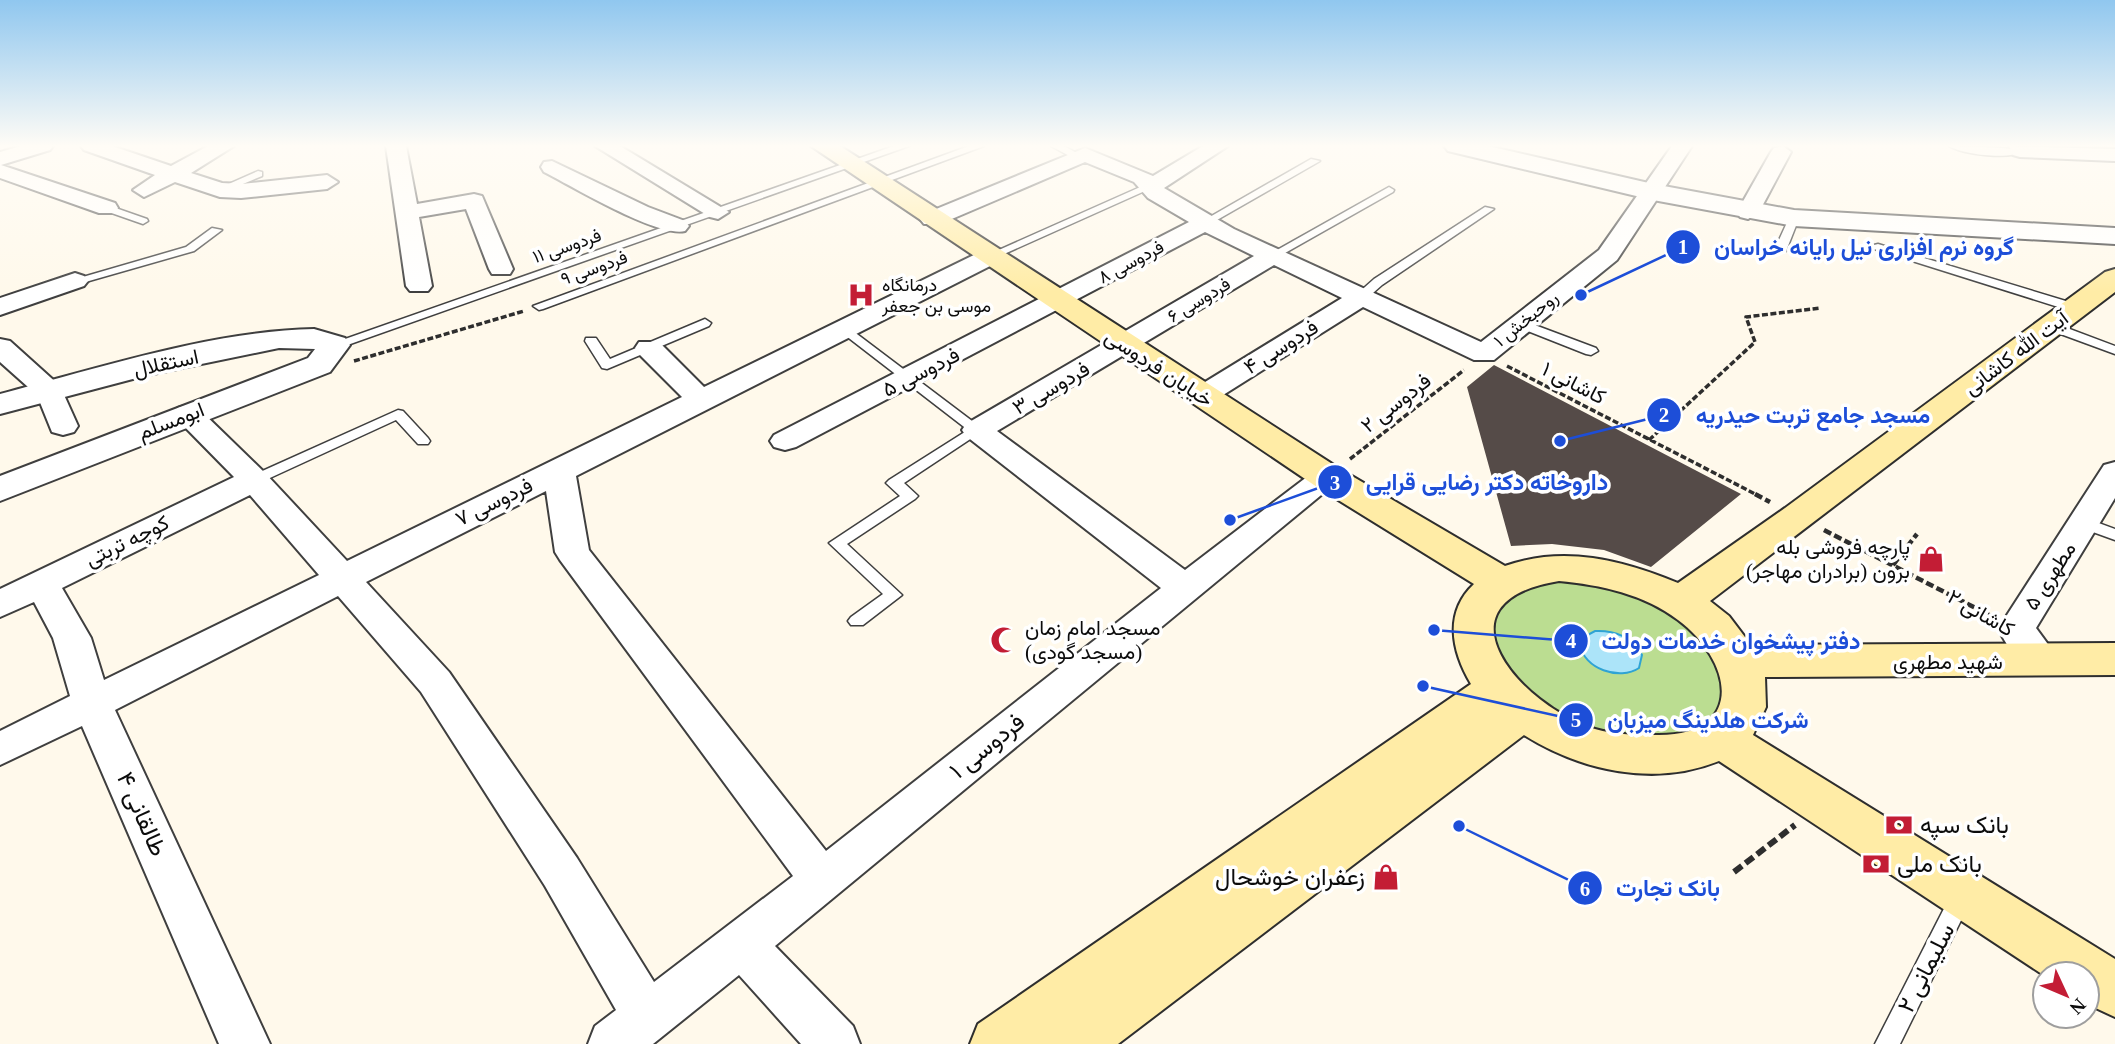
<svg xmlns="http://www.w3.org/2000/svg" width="2115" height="1044" font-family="'Times New Roman',Vazirmatn,serif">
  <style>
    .forest { fill: #bbdd91 }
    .water { fill: #ace4f9; stroke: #2fa3d4; stroke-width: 2 }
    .building { fill: #554b48 }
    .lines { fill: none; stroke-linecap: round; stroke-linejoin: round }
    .service-casing { stroke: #3f3f3f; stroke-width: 3 }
    .minor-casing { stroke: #3f3f3f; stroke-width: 4 }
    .tertiary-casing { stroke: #3f3f3f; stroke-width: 4 }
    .secondary-casing { stroke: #2e2e2e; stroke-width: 4 }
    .path-far2 { stroke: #2e2e2e; stroke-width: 3.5; stroke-dasharray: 6 2.5; stroke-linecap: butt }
    .path-far1 { stroke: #2e2e2e; stroke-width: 4.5; stroke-dasharray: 8 3.5; stroke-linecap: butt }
    .path { stroke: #2e2e2e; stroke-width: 6; stroke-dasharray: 10 4.5; stroke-linecap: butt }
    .service { fill: #fff; fill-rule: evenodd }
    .minor { fill: #fff; fill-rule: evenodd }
    .tertiary { fill: #fff; fill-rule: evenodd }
    .secondary { fill: #ffeca6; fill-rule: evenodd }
    .labels { text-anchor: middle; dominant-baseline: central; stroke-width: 7; stroke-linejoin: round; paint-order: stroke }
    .far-street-label { font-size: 18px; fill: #0c0c0c; stroke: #fff }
    .far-poi-label { font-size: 18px; fill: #0c0c0c; stroke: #fff; text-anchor: start }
    .street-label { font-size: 21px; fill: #0c0c0c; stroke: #fff }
    .poi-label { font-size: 21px; fill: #0c0c0c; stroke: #fff; text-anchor: end }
    .near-street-label { font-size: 24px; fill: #0c0c0c; stroke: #fff }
    .near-poi-label { font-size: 24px; fill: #0c0c0c; stroke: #fff; text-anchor: start }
    .leader { fill: none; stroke: #1d4ed8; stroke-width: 2.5 }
    .callout-dot { fill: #1d4ed8; stroke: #fff; stroke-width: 2.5 }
    .mark-label { font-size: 21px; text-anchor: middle; font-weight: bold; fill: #fff }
    .callout-label { font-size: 23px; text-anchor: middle; font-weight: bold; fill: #1d4ed8; stroke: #fff; stroke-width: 7; stroke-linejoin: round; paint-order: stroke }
  </style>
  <rect width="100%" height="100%" fill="#fff9eb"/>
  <!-- forest -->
  <path class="forest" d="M 1597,576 L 1687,616 L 1729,685 L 1718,716 L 1686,737 L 1637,742 L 1583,731 L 1498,672 L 1489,606 L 1513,584 Z"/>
  <!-- water -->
  <path class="water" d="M 1595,631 C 1614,630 1633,637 1642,655 L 1639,668 C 1620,681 1583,669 1580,644 L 1582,638 Z"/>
  <!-- building -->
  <path class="building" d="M 1494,365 L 1741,494 L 1651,567 L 1604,550 L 1552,544 L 1511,546 L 1467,387 Z"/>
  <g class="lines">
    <!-- service casing -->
    <g class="service-casing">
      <path id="service" d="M 894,146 L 909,146 L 339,348 L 334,349 L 328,345 Z
        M 969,146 L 984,146 L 543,309 L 539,310 L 533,306 Z
        M 1051,146 L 1064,146 L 1084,157 L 1075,159 Z
        M 1949,146 C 1960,146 2021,148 2025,151 C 2010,160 1964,155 1949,146 Z
        M 1311,159 L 1320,161 L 1210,224 L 1201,222 Z
        M 258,171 L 262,172 L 262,176 L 224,192 L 215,190 Z
        M 1147,184 L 1156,186 L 993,259 L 983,257 Z
        M 1389,187 L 1394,190 L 1393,192 L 1278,257 L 1268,255 Z
        M 107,205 L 147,219 L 148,221 L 143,224 L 103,210 L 102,208 Z
        M 1485,207 L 1494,209 L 1382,285 L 1364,301 L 1356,301 L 1356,295 L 1374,279 Z
        M 1790,216 L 1799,218 L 1786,251 L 1776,253 L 1774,251 Z
        M 212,228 L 222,230 L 194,251 L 75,285 L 69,281 L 186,247 Z
        M 1878,244 L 2079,305 L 2081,308 L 2075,312 L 2071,311 L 1874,249 L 1874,245 Z
        M 705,319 L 711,323 L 709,326 L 607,369 L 602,368 L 585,341 L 586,338 L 596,338 L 610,359 Z
        M 1519,319 L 1596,348 L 1598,351 L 1591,355 L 1586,354 L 1515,326 L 1513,323 Z
        M 2051,322 L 2115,346 L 2115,354 L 2047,329 L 2047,323 Z
        M 845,325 L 984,430 L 904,483 L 918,496 L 915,499 L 847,544 L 902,595 L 863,625 L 851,625 L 848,621 L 851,617 L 883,594 L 829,543 L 900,496 L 886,483 L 889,480 L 968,430 L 841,332 L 839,329 Z
        M 398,410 L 403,411 L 428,438 L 430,441 L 428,444 L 418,444 L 396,420 L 259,483 L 249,483 L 246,480 L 249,477 Z
        M 2085,518 L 2115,529 L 2115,540 L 2079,527 L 2077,523 L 2079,519 Z
        M 1962,886 L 1970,889 L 1973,896 L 1900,1044 L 1875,1044 L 1954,889 Z"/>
    </g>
    <!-- minor casing -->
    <g class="minor-casing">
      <path id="minor" d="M 21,146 L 53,146 L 50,150 L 1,165 L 115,203 L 118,208 L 115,213 L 99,213 L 0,178 L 0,152 Z
        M 81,146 L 112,146 L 171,166 L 208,146 L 234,146 L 191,173 L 222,183 L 241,184 L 327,175 L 338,182 L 327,189 L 241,198 L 220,197 L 175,182 L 144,197 L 133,190 L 155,175 L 84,150 Z
        M 386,146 L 406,146 L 417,204 L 474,194 L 482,196 L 513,269 L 510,274 L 492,274 L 489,269 L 466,209 L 419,217 L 432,286 L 428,291 L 410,291 L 406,286 Z
        M 595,146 L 620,146 L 729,212 L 718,219 L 710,217 Z
        M 1203,146 L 1228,146 L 1164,188 L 1234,229 L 1481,342 L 1599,250 L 1672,146 L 1692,146 L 1617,260 L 1494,360 L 1474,360 L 1363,307 L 1212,402 L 1202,405 L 1192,402 L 1187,396 L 1192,390 L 1342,298 L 1274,265 L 997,431 L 1185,570 L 1316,470 L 1327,467 L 1338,470 L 1343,477 L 775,946 L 853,1026 L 860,1044 L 801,1044 L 739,975 L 653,1044 L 588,1044 L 595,1026 L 616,1010 L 545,886 L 421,692 L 338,596 L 115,710 L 270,1044 L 219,1044 L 82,726 L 0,765 L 0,731 L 70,696 L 53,638 L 34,602 L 0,617 L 0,589 L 234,477 L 178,420 L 173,414 L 178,408 L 188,405 L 198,408 L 265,473 L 347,561 L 682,397 L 639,354 L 635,348 L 639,342 L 659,342 L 704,387 L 980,252 L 998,252 L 1001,257 L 998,262 L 576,476 L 589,550 L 826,851 L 1161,588 L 966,436 L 962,430 L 966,424 L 1254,256 L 1205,232 L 796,447 L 785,450 L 774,447 L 770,441 L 774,435 L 1189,222 L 1148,198 L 1134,182 L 1085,162 L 940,224 L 924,224 L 920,219 L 924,214 L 1085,148 L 1153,176 ZM 546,491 L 555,552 L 560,560 L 793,876 L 654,982 L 577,858 L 449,672 L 366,582 ZM 250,495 L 319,575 L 104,680 L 91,638 L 62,588 Z
        M 1783,146 L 1791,152 L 1759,212 L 1748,219 L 1740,217 L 1737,212 L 1771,152 L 1774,148 Z
        M 2009,146 L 2115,149 L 2115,161 L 2020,157 L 2013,155 Z
        M 552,161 L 648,207 L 685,221 L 689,226 L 685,231 C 658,238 572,186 544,172 L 541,167 L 544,162 Z
        M 75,273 L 84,276 L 88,281 L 84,286 L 0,315 L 0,298 Z
        M 0,339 L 10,341 L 60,386 L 78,426 L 74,432 L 63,435 L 52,432 L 37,395 L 0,362 Z
        M 2115,462 L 2115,498 L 2036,628 L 2061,662 L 2055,672 C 2026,681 2011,652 1998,629 L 2104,465 Z"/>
    </g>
    <!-- tertiary casing -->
    <g class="tertiary-casing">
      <path id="tertiary" d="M 1444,146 L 1488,146 L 1653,184 L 1794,210 L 2115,228 L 2115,244 L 1794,226 L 1653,200 L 1448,151 Z
        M 314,329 L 345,338 L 350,345 L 330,372 L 0,501 L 0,476 L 308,358 L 315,349 L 279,348 L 148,375 L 0,414 L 0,394 C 99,368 212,331 314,329 Z"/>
    </g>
    <!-- secondary casing -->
    <g class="secondary-casing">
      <path id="secondary" d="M 811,146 L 840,146 L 1340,469 L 1505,566 C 1564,545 1622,560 1678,583 L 1785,508 L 2105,272 L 2115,269 L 2115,292 L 1710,601 L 1729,616 L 1751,645 L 2115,643 L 2115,675 L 1765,677 L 1766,707 L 1753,735 L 2115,959 L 2115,1017 L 2087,1004 L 2087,974 L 2045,976 L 1719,761 C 1655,787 1581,771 1524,735 L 1118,1044 L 970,1044 L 978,1024 L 1471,684 C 1452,652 1443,613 1474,584 L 1314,485 ZM 1559,581 C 1601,585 1644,594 1678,620 C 1733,661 1746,735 1659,735 C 1638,735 1615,735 1595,729 C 1521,706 1429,602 1559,581 Z"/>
    </g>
    <!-- path-far2 -->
    <path class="path-far2" d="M 354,361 L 524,311
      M 1507,366 L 1759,496
      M 1649,440 L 1755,342 L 1746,317 L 1821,308
      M 1350,459 L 1464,370"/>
    <!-- path-far1 -->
    <path class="path-far1" d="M 1755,494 L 1770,502
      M 1824,530 L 1991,616
      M 1893,565 L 1917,534"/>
    <!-- path -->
    <path class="path" d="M 1734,872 L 1795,825"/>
    <!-- service -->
    <use href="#service" class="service"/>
    <!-- minor -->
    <use href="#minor" class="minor"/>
    <!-- tertiary -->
    <use href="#tertiary" class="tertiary"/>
    <!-- secondary -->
    <use href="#secondary" class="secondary"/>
  </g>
  <!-- sky -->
  <linearGradient id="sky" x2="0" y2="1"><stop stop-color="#90c7ef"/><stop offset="0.5" stop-color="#fffcf6"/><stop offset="1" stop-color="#fffcf6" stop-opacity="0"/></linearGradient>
  <rect width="2115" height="292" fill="url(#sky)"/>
  <!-- icons -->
  <defs>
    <g id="hospital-bare" transform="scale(2.1)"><path d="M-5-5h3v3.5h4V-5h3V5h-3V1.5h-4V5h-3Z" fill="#c31d35" stroke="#fff" stroke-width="2.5" paint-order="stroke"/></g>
    <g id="shop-bare" transform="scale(2.1)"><path d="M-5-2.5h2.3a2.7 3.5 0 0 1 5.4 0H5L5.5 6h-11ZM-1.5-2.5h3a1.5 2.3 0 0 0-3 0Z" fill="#c31d35" stroke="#fff" stroke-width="2.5" paint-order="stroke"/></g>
    <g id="mosque-bare" transform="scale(2.1)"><path d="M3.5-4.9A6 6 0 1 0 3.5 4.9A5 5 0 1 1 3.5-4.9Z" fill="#c31d35" stroke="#fff" stroke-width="2.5" paint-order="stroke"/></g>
    <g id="bank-bare" transform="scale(2.1)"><path d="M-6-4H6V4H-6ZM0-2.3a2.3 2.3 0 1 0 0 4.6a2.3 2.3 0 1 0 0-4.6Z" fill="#c31d35" stroke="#fff" stroke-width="2.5" paint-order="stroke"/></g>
  </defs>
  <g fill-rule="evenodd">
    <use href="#hospital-bare" x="861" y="295"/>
    <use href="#shop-bare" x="1931" y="559"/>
    <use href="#mosque-bare" x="1004" y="640"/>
    <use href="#bank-bare" x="1899" y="825"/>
    <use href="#bank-bare" x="1876" y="864"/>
    <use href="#shop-bare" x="1386" y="877"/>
  </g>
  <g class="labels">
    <!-- far-street labels -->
    <g class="far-street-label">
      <text transform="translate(567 246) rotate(-19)">فردوسی ۱۱</text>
      <text transform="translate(1131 262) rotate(-28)">فردوسی ۸</text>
      <text transform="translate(594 268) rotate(-20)">فردوسی ۹</text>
      <text transform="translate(1199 300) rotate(-31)">فردوسی ۶</text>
      <text transform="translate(1526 319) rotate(-39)">روحبخش ۱</text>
    </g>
    <!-- far-poi labels -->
    <g class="far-poi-label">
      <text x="882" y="285">درمانگاه<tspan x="882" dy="21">موسی بن جعفر</tspan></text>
    </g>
    <!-- street labels -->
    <g class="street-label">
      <text transform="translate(1281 347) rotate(-32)">فردوسی ۴</text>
      <text transform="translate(2016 353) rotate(-37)">آیت الله کاشانی</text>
      <text transform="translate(166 363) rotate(-12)">استقلال</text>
      <text transform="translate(1159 368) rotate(33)">خیابان فردوسی</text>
      <text transform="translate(921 372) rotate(-27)">فردوسی ۵</text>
      <text transform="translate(1574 383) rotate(27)">کاشانی ۱</text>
      <text transform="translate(1051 388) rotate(-30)">فردوسی ۳</text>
      <text transform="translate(1396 403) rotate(-38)">فردوسی ۲</text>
      <text transform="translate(171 421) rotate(-21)">ابومسلم</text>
      <text transform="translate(494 502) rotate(-26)">فردوسی ۷</text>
      <text transform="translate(127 541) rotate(-26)">کوچه تربتی</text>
      <text transform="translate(2050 576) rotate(-57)">مطهری ۵</text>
      <text transform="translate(1981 613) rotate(30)">کاشانی ۲</text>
      <text x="1948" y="662">شهید مطهری</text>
    </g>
    <!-- poi labels -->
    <g class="poi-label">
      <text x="1910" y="547">پارچه فروشی بله<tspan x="1910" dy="24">برون (برادران مهاجر)</tspan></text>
      <text x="1025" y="628" text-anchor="start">مسجد امام زمان<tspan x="1025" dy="24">(مسجد گودی)</tspan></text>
    </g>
    <!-- near-street labels -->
    <g class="near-street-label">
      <text transform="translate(987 746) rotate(-39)">فردوسی ۱</text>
      <text transform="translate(142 814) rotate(66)">طالقانی ۴</text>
      <text transform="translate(1926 968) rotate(-63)">سلیمانی ۲</text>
    </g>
    <!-- near-poi labels -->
    <g class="near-poi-label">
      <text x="1920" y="825">بانک سپه</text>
      <text x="1897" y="864">بانک ملی</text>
      <text x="1365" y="877" text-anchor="end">زعفران خوشحال</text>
    </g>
  </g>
  <!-- callouts -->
  <path class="leader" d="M1581 295L1683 247M1560 441L1664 415M1230 520L1335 482M1434 630L1571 641M1423 686L1576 720M1459 826L1585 888"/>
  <g class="callout-dot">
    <circle cx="1581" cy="295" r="7"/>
    <circle cx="1560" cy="441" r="7"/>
    <circle cx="1230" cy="520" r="7"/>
    <circle cx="1434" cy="630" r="7"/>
    <circle cx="1423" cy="686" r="7"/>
    <circle cx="1459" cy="826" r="7"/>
    <circle cx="1683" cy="247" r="18"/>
    <circle cx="1664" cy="415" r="18"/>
    <circle cx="1335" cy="482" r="18"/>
    <circle cx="1571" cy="641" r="18"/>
    <circle cx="1576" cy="720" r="18"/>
    <circle cx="1585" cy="888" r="18"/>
  </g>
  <g class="mark-label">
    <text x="1683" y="254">1</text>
    <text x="1664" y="422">2</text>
    <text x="1335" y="490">3</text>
    <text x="1571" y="648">4</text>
    <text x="1576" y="727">5</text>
    <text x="1585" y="896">6</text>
  </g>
  <g class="callout-label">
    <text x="1864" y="255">گروه نرم افزاری نیل رایانه خراسان</text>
    <text x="1813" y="423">مسجد جامع تربت حیدریه</text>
    <text x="1487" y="490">داروخاته دکتر رضایی قرایی</text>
    <text x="1731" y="649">دفتر پیشخوان خدمات دولت</text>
    <text x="1708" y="728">شرکت هلدینگ میزبان</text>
    <text x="1668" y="896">بانک تجارت</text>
  </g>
  <!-- north arrow -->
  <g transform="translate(2066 995) rotate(134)"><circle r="33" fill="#ffffff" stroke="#9e9e9e" stroke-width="2"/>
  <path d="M0-5L12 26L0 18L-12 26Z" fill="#c31d35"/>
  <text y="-10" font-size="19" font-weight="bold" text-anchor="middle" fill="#0c0c0c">N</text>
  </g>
</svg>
